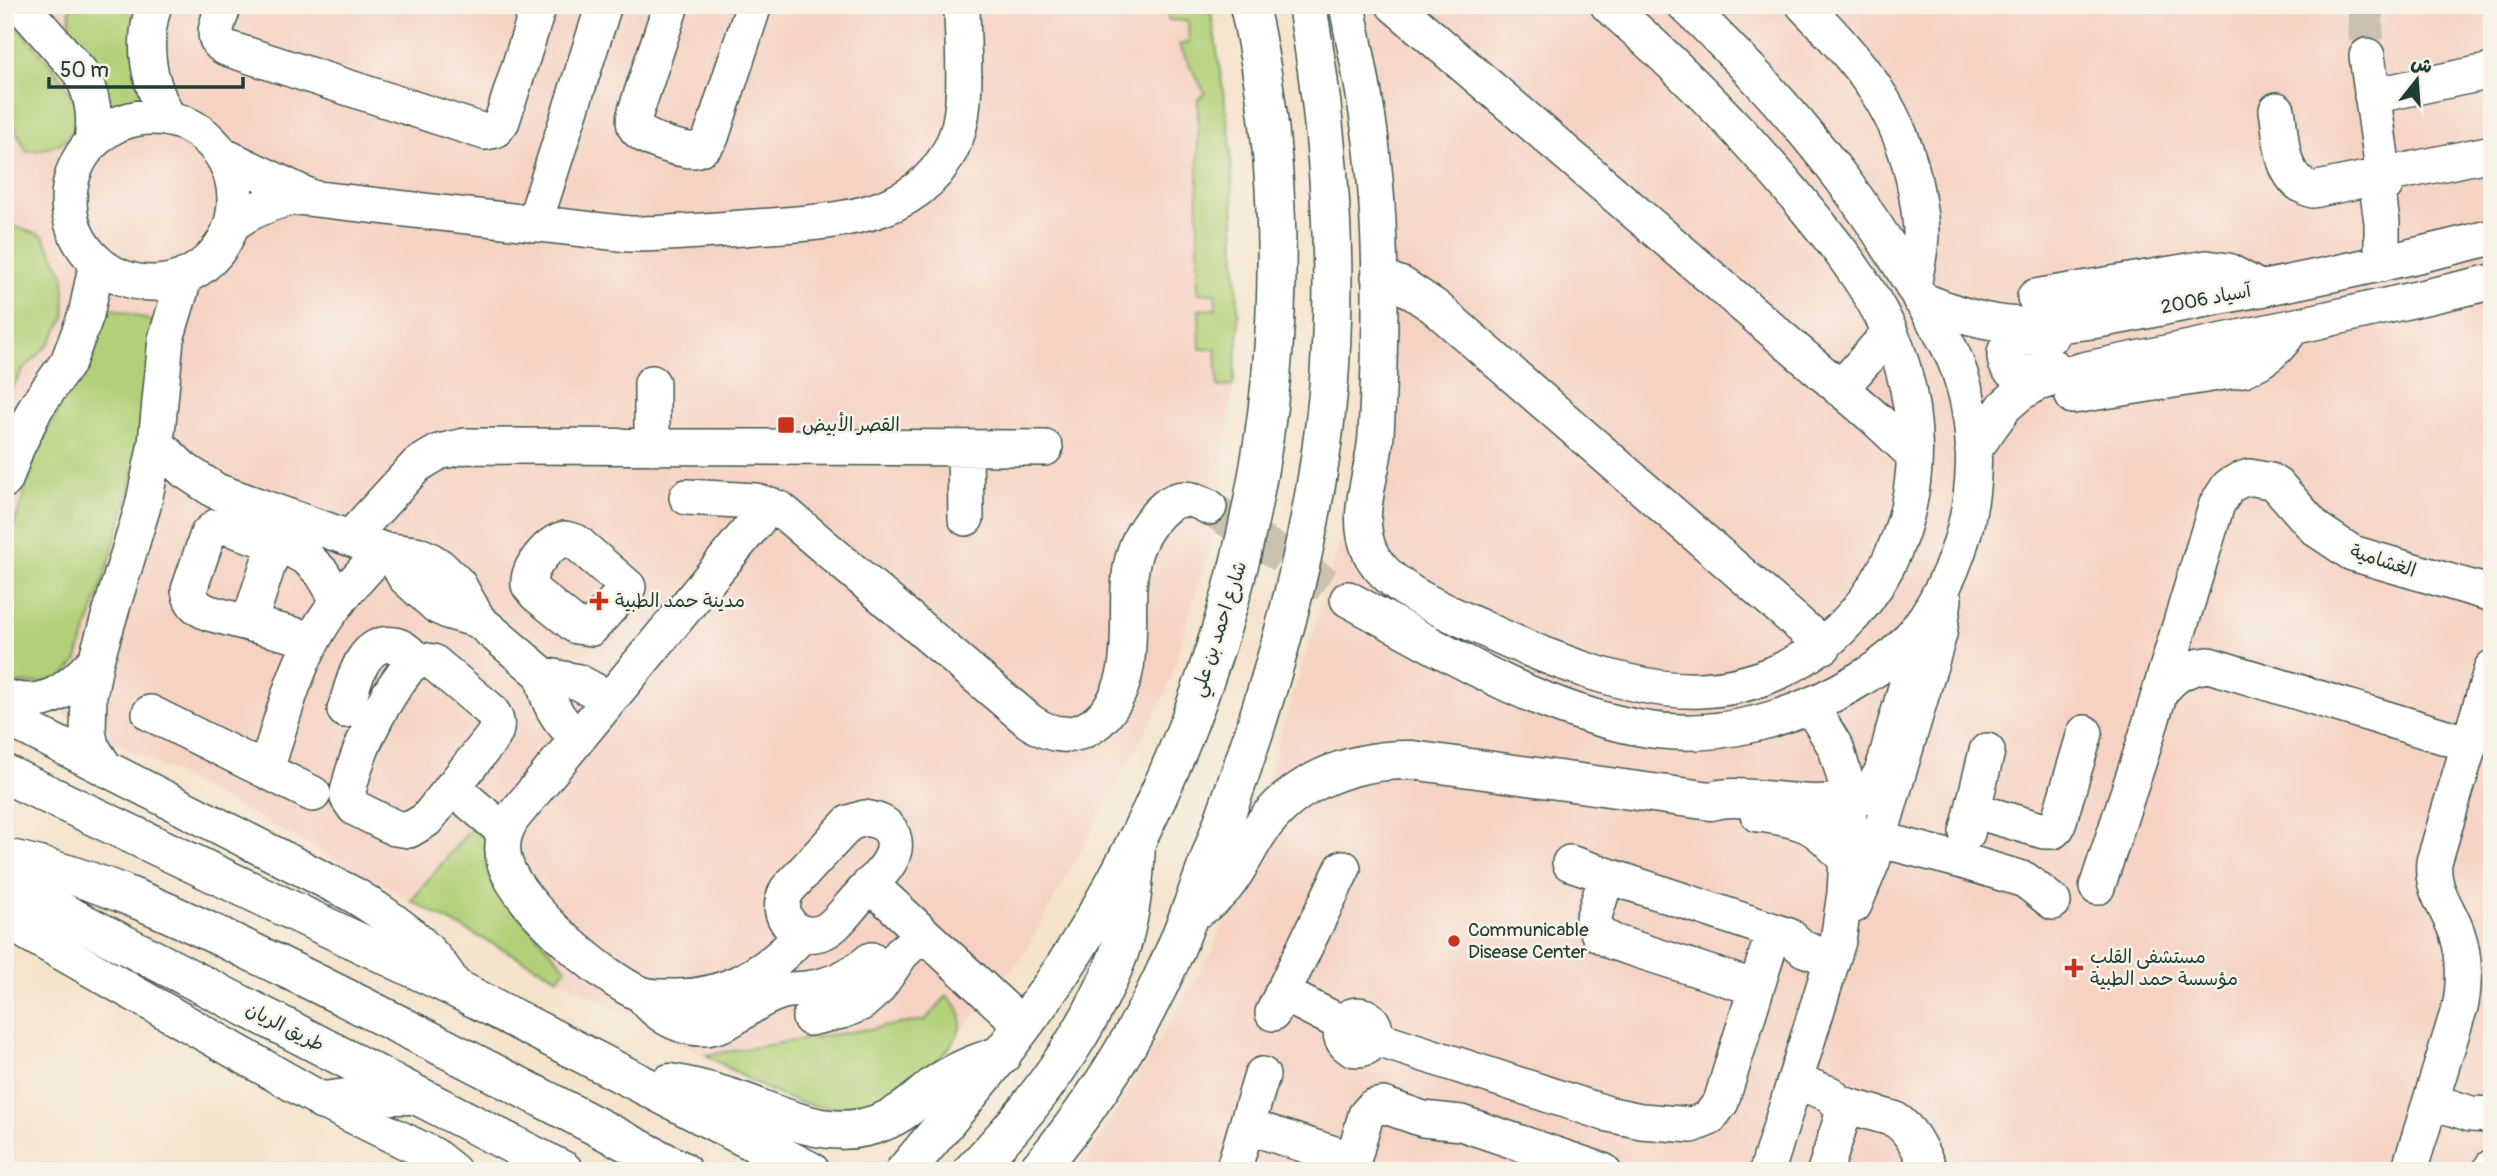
<svg xmlns="http://www.w3.org/2000/svg" width="2497" height="1176" font-family="Pangolin,'Playpen Sans Arabic',sans-serif">
  <style>
    .built { fill: #f6d2c3 }
    .green { fill: #b1d077; stroke: #688656; stroke-width: 2 }
    .lines { fill: none; stroke-linecap: round; stroke-linejoin: round }
    .minor-tunnel { stroke: #cac2ae; stroke-width: 35; stroke-dasharray: 35 18; stroke-linecap: butt }
    .minor-casing { stroke: #3f564b; stroke-width: 38 }
    .major-casing { stroke: #3f564b; stroke-width: 41 }
    .highway-casing { stroke: #3f564b; stroke-width: 41 }
    .minor { stroke: #fff; stroke-width: 35 }
    .major { stroke: #fff; stroke-width: 38 }
    .highway { stroke: #fff; stroke-width: 38 }
    .poi-dot { fill: #c8321e; stroke: #f7f3e8; stroke-width: 2.5 }
    .labels { text-anchor: middle; dominant-baseline: central; stroke-width: 5; stroke-linejoin: round; paint-order: stroke }
    .street-label { font-size: 19px; fill: #1f3d34; stroke: #f7f3e8 }
    .poi-label { font-size: 19px; fill: #1f3d34; stroke: #f7f3e8; text-anchor: start }
  </style>
  <rect width="100%" height="100%" fill="#f7f3e8"/>
  <filter id="ink" filterUnits="userSpaceOnUse"><feTurbulence type="fractalNoise" baseFrequency=".0143" numOctaves="2"/><feDisplacementMap in="SourceGraphic" scale="14" xChannelSelector="R" yChannelSelector="G"/><feConvolveMatrix kernelMatrix="1 2 1 2 8 2 1 2 1" color-interpolation-filters="sRGB"/></filter>
  <filter id="wash" filterUnits="userSpaceOnUse"><feTurbulence type="fractalNoise" baseFrequency=".00686" numOctaves="4" result="noise"/><feDisplacementMap in="SourceGraphic" scale="28" xChannelSelector="R" yChannelSelector="G"/><feGaussianBlur stdDeviation="1.57" result="paint"/><feColorMatrix in="noise" values="0 0 0 0 0 0 0 0 0 0 0 0 0 0 0 0 0 1.4 0 .05"/><feComposite in="paint" operator="in"/></filter>
  <g filter="url(#wash)">
    <rect width="100%" height="100%" fill="#f5e3cc"/>
    <!-- built -->
    <path class="built" d="M 5,5 L 1210,5 L 1230,136 L 1239,331 L 1218,518 L 1166,694 L 1023,956 L 936,1062 L 885,1098 L 865,1104 L 844,1107 L 823,1107 L 802,1103 L 769,1091 L 5,683 Z
      M 1345,5 L 2492,5 L 2492,1171 L 1080,1171 L 1213,951 L 1343,534 L 1373,331 Z"/>
    <!-- green -->
    <path class="green" d="M 70,5 L 142,5 L 148,108 L 105,122 L 69,35 Z
      M 1168,5 L 1210,5 L 1230,136 L 1239,331 L 1233,386 L 1218,387 L 1216,349 L 1200,349 L 1199,310 L 1216,309 L 1215,293 L 1198,293 L 1198,99 L 1205,93 L 1179,45 L 1189,42 L 1188,21 L 1168,20 Z
      M 18,28 C 52,64 127,140 27,152 L 5,109 L 5,37 Z
      M 10,225 L 43,236 L 64,274 L 65,317 L 49,344 L 23,370 L 5,401 L 5,241 Z
      M 109,307 L 154,322 L 140,437 L 130,489 L 107,569 L 76,662 L 58,682 L 16,684 L 5,679 L 5,555 L 36,455 Z
      M 472,827 L 486,840 L 486,865 L 495,889 L 566,968 L 558,978 L 411,901 Z
      M 947,996 C 956,1003 962,1011 961,1023 C 960,1047 908,1088 887,1097 C 867,1105 844,1109 823,1107 C 780,1102 743,1076 706,1055 L 925,1020 Z"/>
  </g>
  <g filter="url(#ink)">
    <g class="lines">
      <!-- minor-tunnel -->
      <path class="minor-tunnel" d="M 2365,5 L 2367,56
        M 1209,507 L 1348,599"/>
      <!-- minor casing -->
      <g class="minor-casing">
        <path id="minor" d="M 21,5 L 80,72 C 93,95 96,116 92,142
          M 154,5 C 141,45 148,83 169,119
          M 224,5 C 219,21 208,38 226,48 L 485,132 L 495,130 L 502,121 L 539,5
          M 671,5 L 636,111 C 634,117 633,123 636,128 C 641,138 682,151 693,150 C 702,149 707,144 711,137 L 754,5
          M 1347,5 C 1356,53 1367,102 1372,150 C 1383,245 1381,340 1376,435 C 1374,474 1353,514 1370,552 C 1387,589 1447,612 1482,628 C 1544,657 1631,693 1701,690 C 1809,686 1895,597 1911,492 C 1920,440 1911,379 1889,330 C 1866,280 1830,237 1795,195 C 1737,126 1676,64 1608,5
          M 1394,5 L 1876,419 L 1914,455
          M 1804,5 C 1859,62 1902,110 1916,191 C 1918,204 1921,219 1921,233 C 1921,251 1916,269 1913,287
          M 2367,56 L 2385,185
          M 2372,96 L 2492,71
          M 2277,110 C 2282,139 2279,181 2313,190 L 2492,153
          M69 200a83 83 0 1 1 166 0a83 83 0 1 1-166 0Z
          M 222,155 L 310,197
          M 232,224 C 253,209 273,200 299,197 L 629,234 C 672,234 714,230 756,227 C 832,221 924,222 956,137 C 969,101 962,45 962,5
          M 534,224 L 604,5
          M 2382,264 L 2382,222 L 2378,193 L 2382,186 L 2385,185
          M 1379,277 L 1402,285 L 1435,307 L 1824,646
          M 2035,297 L 2207,268 L 2228,271 L 2261,289
          M 1920,299 C 1953,313 1986,324 2022,325 C 2077,328 2132,313 2185,303 C 2288,284 2390,263 2492,237
          M 2052,335 C 2036,337 2003,335 2005,358 C 2006,367 2012,372 2019,375 L 2055,368
          M 1840,389 L 1890,332
          M 2073,396 L 2243,369 C 2265,360 2280,348 2292,327
          M 156,443 L 184,470 L 216,491 L 383,550 L 416,554 L 428,559 L 439,566 L 458,584 L 478,620
          M 652,447 L 652,383
          M 965,448 L 966,518
          M 1973,451 L 2005,406 L 2020,393 L 2038,383 L 2083,370 L 2292,327 L 2492,282
          M 5,480 L 16,449 L 36,407 L 68,362 L 86,315 L 97,262
          M 687,497 L 755,501 L 780,509 L 1029,721 C 1077,756 1118,716 1126,667 C 1135,607 1113,553 1165,507 C 1179,495 1194,498 1209,507
          M 770,505 L 513,817 C 503,832 500,846 505,863 C 516,903 603,979 641,994 C 651,998 663,997 673,997 C 725,998 770,972 803,933
          M 350,538 L 417,465 L 439,452 L 465,446 L 1045,448
          M 565,539 L 576,542 L 628,587 L 591,628 L 576,626 L 536,594 L 529,585 C 527,568 549,542 565,539 Z
          M 391,552 L 405,577 L 437,606 L 450,612 L 478,620 L 543,675 L 578,682 L 610,699
          M 1348,599 C 1440,649 1535,709 1640,728 C 1718,742 1796,719 1862,678 C 1906,652 1931,616 1951,570 C 1978,506 1982,428 1956,363 C 1946,337 1930,315 1916,291 C 1867,207 1815,139 1748,68 C 1727,47 1707,25 1685,5
          M 249,623 L 275,543
          M 313,640 L 209,613 C 197,608 191,603 189,590 L 208,534 L 216,527 L 227,527 L 288,548 L 307,558 L 322,573 L 339,601
          M 421,660 L 433,662 L 489,709 C 498,718 499,729 491,739 L 426,820 L 409,830 L 395,828 L 355,808 L 348,798 L 348,792 C 358,747 379,706 407,669 L 410,664 Z
          M 543,675 C 547,702 557,720 578,738
          M 2161,691 C 2174,674 2188,667 2209,665 L 2469,744
          M 5,697 C 44,711 71,688 96,660
          M 345,710 C 353,687 360,639 394,645 C 404,647 410,653 416,661
          M 150,713 L 313,794
          M 5,717 L 354,895 C 393,919 433,947 455,988
          M 106,769 L 91,746 L 88,732 L 89,695 L 96,660 L 143,506 L 156,443 L 166,339 L 185,276
          M 266,770 C 281,723 293,672 319,629 C 336,600 361,575 383,550
          M 452,787 L 505,832
          M 1973,810 L 2044,831 L 2053,831 L 2057,827 L 2085,733
          M 1758,814 C 1805,820 1816,824 1847,861
          M 865,818 C 877,820 887,823 892,834 C 903,859 873,880 859,897 C 848,908 835,929 820,933 C 806,937 794,932 787,921 C 780,911 782,900 787,890 L 849,823 Z
          M 1967,833 L 1987,751
          M 1878,839 L 1959,860 L 2025,880 L 2053,902
          M 1570,863 L 1789,936 L 1804,949 L 1832,959
          M 1607,876 L 1593,919 L 1599,934 L 1613,942 L 1756,988
          M 870,884 L 1023,1026
          M 2097,887 L 2142,751 L 2217,504 L 2229,486 L 2238,481 L 2249,477 L 2270,481 L 2279,487 L 2316,529 L 2352,553 L 2492,594
          M 1854,905 L 1872,862 L 1933,655 L 1939,634 L 1944,600
          M 5,920 L 323,1101 L 433,1155 L 453,1171
          M 1282,993 L 1343,1024
          M 642,995 C 662,1021 696,1038 728,1021 C 746,1011 760,997 780,992 C 789,989 798,990 807,989 C 831,986 852,976 871,960
          M 1273,1013 L 1343,868
          M1341 1032a17 17 0 1 1 34 0a17 17 0 1 1-34 0Z
          M 810,1018 L 842,1011 L 861,1003 L 877,989 L 901,954 L 923,933
          M 1375,1038 L 1608,1114 L 1641,1121 L 1692,1125 L 1709,1118 L 1721,1102 L 1774,931
          M 1795,1081 L 1830,1094 L 1838,1103 L 1894,1119 C 1913,1131 1920,1151 1930,1171
          M 2431,1101 L 2471,1114 L 2492,1115
          M 1247,1126 L 1353,1160
          M 1233,1171 L 1262,1075
          M 1350,1171 L 1366,1115 L 1373,1107 L 1383,1105 L 1423,1119 L 1461,1123 L 1603,1171
          M 1767,1171 L 1838,941 L 1845,893 L 1849,820 L 1846,782 L 1836,748 L 1818,718 L 1808,706
          M 1825,1171 L 1846,1105
          M 2409,1171 L 2461,1003 C 2465,978 2465,956 2457,933 C 2448,908 2431,890 2434,862 L 2492,668
          M 2491,1171 L 2492,1167"/>
      </g>
      <!-- major casing -->
      <g class="major-casing">
        <path id="major" d="M 1190,913 C 1225,894 1233,875 1252,842 C 1285,784 1348,759 1412,760 L 1711,801 C 1756,787 1856,831 1883,773 C 1889,759 1892,742 1896,727 C 1904,699 1916,671 1908,643
          M 905,1171 C 964,1101 1023,1032 1072,955 C 1249,675 1321,330 1249,5
          M 1037,1171 C 1092,1107 1138,1034 1172,957 C 1189,918 1203,877 1218,836 C 1270,694 1314,545 1328,393 C 1339,263 1329,133 1307,5"/>
      </g>
      <!-- highway casing -->
      <g class="highway-casing">
        <path id="highway" d="M 5,774 L 455,988 L 810,1171
          M 5,858 C 105,878 194,924 285,968 C 419,1033 550,1102 682,1171
          M 5,883 L 564,1171
          M 670,1083 C 695,1087 719,1094 743,1102 C 788,1119 833,1142 882,1122 C 903,1114 917,1100 934,1086 C 955,1071 977,1062 1002,1055
          M 323,1101 L 371,1095 L 411,1095
          M 972,1171 C 1031,1111 1090,1032 1119,953 C 1131,917 1135,879 1136,841"/>
      </g>
      <!-- minor -->
      <use href="#minor" class="minor"/>
      <!-- major -->
      <use href="#major" class="major"/>
      <!-- highway -->
      <use href="#highway" class="highway"/>
    </g>
  </g>
  <!-- markers -->
  <g class="poi-dot">
    <rect x="777" y="416" width="18" height="18" rx="3.5"/>
    <path d="M595.5 590.5h7v7h7v7h-7v7h-7v-7h-7v-7h7z"/>
    <circle cx="1454" cy="941" r="7"/>
    <path d="M2070.5 957.5h7v7h7v7h-7v7h-7v-7h-7v-7h7z"/>
  </g>
  <g class="labels">
    <!-- street labels -->
    <g class="street-label">
      <text transform="translate(2206 299) rotate(-11)">آسياد 2006</text>
      <text transform="translate(2383 561) rotate(18)">الغشامية</text>
      <text transform="translate(1219 629) rotate(-72)">شارع احمد بن علي</text>
      <text transform="translate(285 1027) rotate(27)">طريق الريان</text>
    </g>
    <!-- poi labels -->
    <g class="poi-label">
      <text x="802" y="425">القصر الأبيض</text>
      <text x="615" y="601">مدينة حمد الطبية</text>
      <text x="1468" y="930">Communicable<tspan x="1468" dy="22">Disease Center</tspan></text>
      <text x="2090" y="957">مستشفى القلب<tspan x="2090" dy="22">مؤسسة حمد الطبية</tspan></text>
    </g>
  </g>
  <!-- margin -->
  <rect width="2497" height="1176" fill="none" stroke="#f7f3e8" stroke-width="28"/>
  <!-- north arrow -->
  <g transform="translate(2417 80) rotate(17)" stroke="#f7f3e8" stroke-width="5" paint-order="stroke">
  <path d="M0-5L12 26L0 18L-12 26Z" fill="#1f3d34"/>
  <text y="-10" font-size="19" font-weight="bold" text-anchor="middle" fill="#1f3d34">ش</text>
  </g>
  <!-- scale -->
  <path d="M49 77v10h194v-10" fill="none" stroke="#1f3d34" stroke-width="3.5"/>
  <text x="60" y="77" font-size="21" fill="#1f3d34" stroke="#f7f3e8" stroke-width="5" paint-order="stroke">50 m</text>
</svg>
